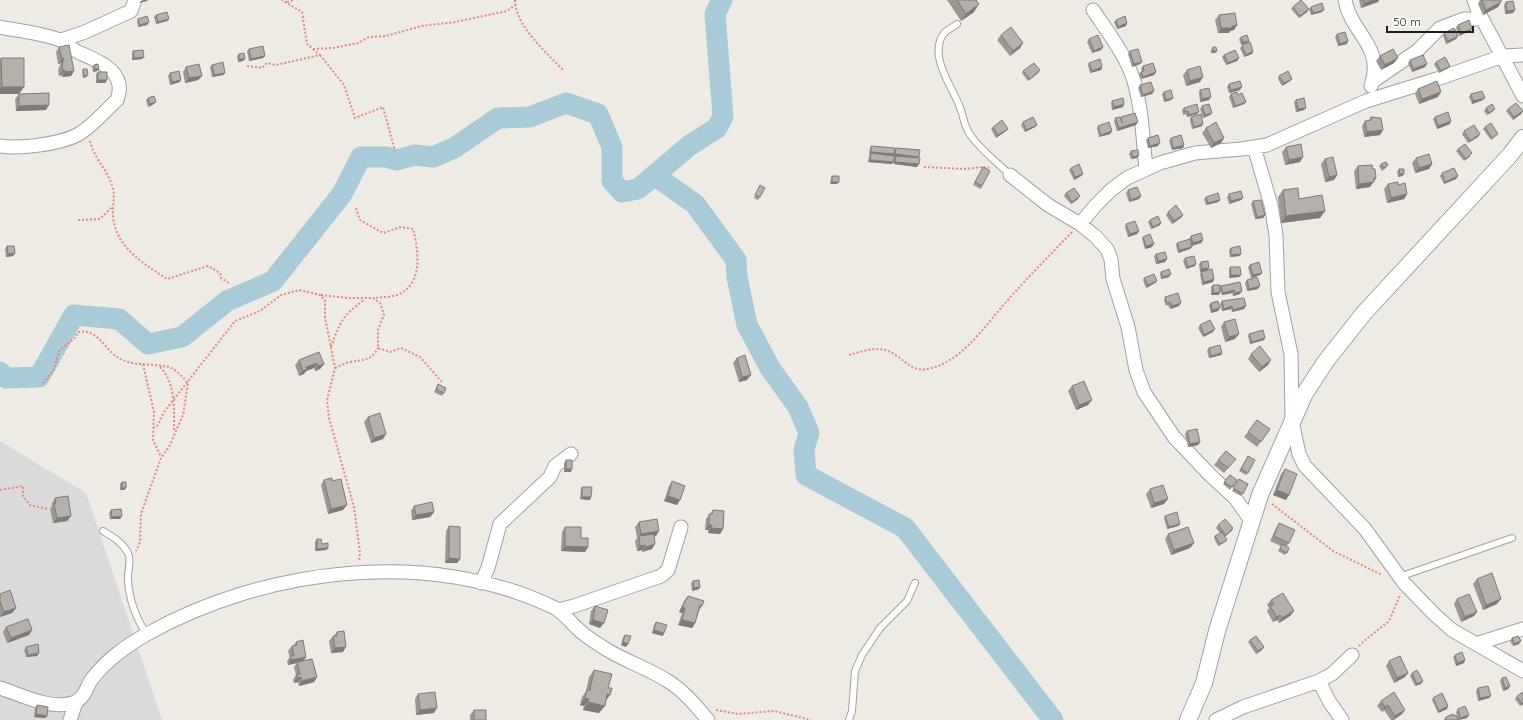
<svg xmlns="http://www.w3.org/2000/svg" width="1523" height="720" font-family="Quicksand,sans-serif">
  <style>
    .residential { fill: #dbdada }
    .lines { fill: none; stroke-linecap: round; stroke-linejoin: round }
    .river { stroke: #a9cbd7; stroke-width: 21 }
    .service-casing { stroke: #a1a1a1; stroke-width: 8 }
    .minor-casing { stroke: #a1a1a1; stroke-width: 15 }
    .tertiary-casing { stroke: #a1a1a1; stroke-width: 18 }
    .path { stroke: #ec8777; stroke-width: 2; stroke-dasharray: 2 2; stroke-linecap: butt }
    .service { stroke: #fff; stroke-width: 6 }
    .minor { stroke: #fff; stroke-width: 13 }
    .tertiary { stroke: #fff; stroke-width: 16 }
    .wall { fill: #9d9792 }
    .shaded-wall { fill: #7f7b77 }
    .building { fill: #b6b0aa; stroke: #7f7b77 }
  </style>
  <rect width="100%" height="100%" fill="#edebe4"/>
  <!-- residential -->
  <path class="residential" d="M 0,441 L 86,493 L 162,720 L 0,720 Z"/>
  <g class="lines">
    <!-- river -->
    <path class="river" d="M 654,175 L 695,204 L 736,260 L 737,277 L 747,325 L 770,368 L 798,407 L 809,433 L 804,450 L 806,475 L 905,528 L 1053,720
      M 0,372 L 6,378 L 39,377 L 74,315 L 119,319 L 148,344 L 182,337 L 227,301 L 273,281 L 342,194 L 361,157 L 386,157 L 397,160 L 414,155 L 433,157 L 454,148 L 498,118 L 530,117 L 566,103 L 598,114 L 612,147 L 612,181 L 622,192 L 638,189 L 690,145 L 717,128 L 723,116 L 715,14 L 722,0"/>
    <!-- service casing -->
    <g class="service-casing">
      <path id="service" d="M 957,24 C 953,27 947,30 944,33 C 928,55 951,85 959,105 C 964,116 963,125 971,136 C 982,151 998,163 1010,175
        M 103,531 C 113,537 122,542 128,553 C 132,561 127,571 128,580 C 129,600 136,618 147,635
        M 1399,577 L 1512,538
        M 849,720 L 852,711 L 855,671 L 862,655 L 880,628 L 907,601 L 915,583"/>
    </g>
    <!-- minor casing -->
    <g class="minor-casing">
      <path id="minor" d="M 1345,0 C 1351,34 1385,46 1371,86
        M 1474,0 L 1478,11 L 1523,96
        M 1093,10 C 1107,31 1127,57 1134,81 C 1142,110 1143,139 1146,169
        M 0,27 C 19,31 42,33 60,40 C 67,43 72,49 78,52 C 98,61 128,71 117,100 C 106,110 95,123 82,132 C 65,144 21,149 0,146
        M 61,40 L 85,32 L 131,11 L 135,0
        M 1372,82 L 1417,51 L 1440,28 L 1464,19 L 1482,19
        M 1254,147 L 1271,205 L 1276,235 L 1278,292 L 1291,354 L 1292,421 L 1299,454 L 1305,466 L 1365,529 L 1404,583 L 1435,615 L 1452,630 L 1523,671
        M 1010,175 L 1048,205 L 1080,224 L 1095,236 L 1107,249 L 1111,259 L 1113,279 L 1128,327 L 1136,370 L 1144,392 L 1174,437 L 1210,475 L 1235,498 L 1252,522
        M 1080,224 L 1096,205 L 1111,190 L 1127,178 L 1160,163 L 1195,153 L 1241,149 L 1267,145 L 1366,101 L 1437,79 L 1503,56 L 1523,55
        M 481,583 L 488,568 L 500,524 L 550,477 L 555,466 L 571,454
        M 558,610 L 574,606 L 661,576 L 668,570 L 681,527
        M 1476,644 L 1523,629
        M 1319,681 L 1329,701 L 1342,720
        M 0,688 C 22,695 50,710 73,703 C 85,699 86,687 92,679 C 107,659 126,646 147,634 C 265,568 430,547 555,608 C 564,613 571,623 578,629 C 585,636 593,641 601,646 C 623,661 649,668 671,683 C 686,693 697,707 708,720
        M 70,720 L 76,702
        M 1216,720 L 1243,707 L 1319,681 L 1332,674 L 1352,655"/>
    </g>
    <!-- tertiary casing -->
    <g class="tertiary-casing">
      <path id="tertiary" d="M 1188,720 L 1204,683 L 1217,631 L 1260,495 L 1305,393 L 1326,361 L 1364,313 L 1510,155 L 1523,138"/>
    </g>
    <!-- path -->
    <path class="path" d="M 515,0 C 515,26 548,54 564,71
      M 287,2 L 294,0
      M 313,49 L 333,48 L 358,43 L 369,37 L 386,36 L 422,26 L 455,22 L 507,11 L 515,5
      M 320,55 L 344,85 L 355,118 L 383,107 L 395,151
      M 247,66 L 262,68 L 267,63 L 276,65 L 320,55 L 307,44 L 302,12 L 282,0
      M 90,141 C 93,156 107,170 112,185 C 116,196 112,205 113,216 C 116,248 143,263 167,279 L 208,266 L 220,273 L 221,278 L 229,283
      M 924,167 L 965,169 L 983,167 L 989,168
      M 356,208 L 360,220 L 383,233 L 401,227 L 413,229 C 419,252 423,285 397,295 C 390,297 382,297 375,298
      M 78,220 L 100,219 L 112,207
      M 321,295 L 347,298 L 373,298 L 380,303 L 384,315 L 378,330 L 378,348 L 390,352 L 401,348 L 420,357 L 442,382
      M 331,347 C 340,322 342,316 364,300
      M 849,355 C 860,352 873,347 885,350 C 901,354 910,373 927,369 C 962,363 985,325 1007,301 C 1028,277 1050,255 1072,232
      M 143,364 L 154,412 L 153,440 L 161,457
      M 160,367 C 176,383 174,410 174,431
      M 335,368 C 340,366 345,363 350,362 C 364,359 370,362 378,348
      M 43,383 L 54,370 L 59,351 L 75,338 L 78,332 C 97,328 104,348 117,357 C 132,367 153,363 169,367 C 176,369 183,378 188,383 L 183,415 L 169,447 L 161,458 L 141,514 L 140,542 L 136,551
      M 153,428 L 158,425 L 164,412 L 235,321 L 260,311 L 281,295 L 299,290 L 320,295 L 325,300 L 325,317 L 335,368 L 327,400 L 329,418 L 354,507 L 360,553 L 359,561
      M 0,490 L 23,486 L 23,496 L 30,505 L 47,509
      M 1272,504 L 1333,551 L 1382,575
      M 1359,646 L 1364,641 L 1389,621 L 1400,595
      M 716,710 L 738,714 L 774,711 L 811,720"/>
    <!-- service -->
    <use href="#service" class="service"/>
    <!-- minor -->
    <use href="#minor" class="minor"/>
    <!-- tertiary -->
    <use href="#tertiary" class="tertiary"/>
  </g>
  <!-- wall -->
  <path class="wall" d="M 947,0 L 976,0 L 974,12 L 961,21 Z
    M 1359,0 L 1379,0 L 1378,2 L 1361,8 Z
    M 1480,0 L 1501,0 L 1501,2 L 1498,7 L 1483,15 L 1478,4 Z
    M 1506,2 L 1515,10 L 1513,13 L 1505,14 L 1504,5 Z
    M 1293,7 L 1309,9 L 1307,12 L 1299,18 L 1291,9 Z
    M 1311,7 L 1324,10 L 1322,12 L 1311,15 L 1309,9 Z
    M 156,15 L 169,19 L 167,21 L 156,24 L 154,17 Z
    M 1219,15 L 1237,25 L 1234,30 L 1230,31 L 1229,33 L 1218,33 L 1215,20 Z
    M 138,19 L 149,22 L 147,25 L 138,27 L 137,21 Z
    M 1116,20 L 1127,23 L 1126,26 L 1117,29 L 1114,22 Z
    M 1458,25 L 1472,29 L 1470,31 L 1459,36 L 1456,27 Z
    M 1444,33 L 1458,36 L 1456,39 L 1446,44 L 1443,36 Z
    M 1337,34 L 1348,41 L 1347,44 L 1338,46 L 1335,37 Z
    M 1001,35 L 1023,43 L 1020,48 L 1010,56 L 997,40 Z
    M 1241,37 L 1247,43 L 1241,45 L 1239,39 Z
    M 1089,39 L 1103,47 L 1101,50 L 1092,53 L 1087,42 Z
    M 1242,46 L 1253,51 L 1252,54 L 1244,57 L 1240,48 Z
    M 59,47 L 74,71 L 71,76 L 62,77 L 62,75 L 59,76 L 58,70 L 61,63 L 58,64 L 56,52 Z
    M 1213,47 L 1217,51 L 1215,53 L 1211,53 L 1211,50 Z
    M 249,49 L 265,56 L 263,58 L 249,61 L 247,51 Z
    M 133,51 L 142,59 L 132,60 L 132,54 Z
    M 1130,51 L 1140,64 L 1132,67 L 1128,54 Z
    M 239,54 L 243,61 L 238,62 L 237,56 Z
    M 1224,55 L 1237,61 L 1226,65 L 1222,57 Z
    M 1380,56 L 1394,63 L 1381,70 L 1376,61 Z
    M 1,58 L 19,94 L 46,110 L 16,111 L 15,99 L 19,94 L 0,94 L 0,60 Z
    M 1410,60 L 1425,67 L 1412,72 L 1408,63 Z
    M 1436,62 L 1450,66 L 1448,68 L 1439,73 L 1434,64 Z
    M 1089,63 L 1102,67 L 1101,70 L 1090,73 L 1088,65 Z
    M 94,65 L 97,71 L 93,72 L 92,67 Z
    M 212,65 L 225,73 L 223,75 L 212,77 L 210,67 Z
    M 1143,66 L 1156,72 L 1154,75 L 1141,79 L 1139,74 L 1142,71 L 1141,69 Z
    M 186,67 L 202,76 L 198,80 L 185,83 L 183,72 Z
    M 83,69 L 88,75 L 86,77 L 83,78 L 82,72 Z
    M 1040,70 L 1038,73 L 1028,81 L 1022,73 L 1023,71 Z
    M 1187,70 L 1200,82 L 1186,86 L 1183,75 Z
    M 98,72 L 107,80 L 105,83 L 96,83 L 96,74 Z
    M 170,73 L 180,82 L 170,85 L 168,76 Z
    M 1279,76 L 1292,79 L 1290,81 L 1282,86 L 1278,79 Z
    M 1229,84 L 1240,90 L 1229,93 L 1227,87 Z
    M 1140,85 L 1152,94 L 1141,97 L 1138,88 Z
    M 1418,89 L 1438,97 L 1419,104 L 1415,94 Z
    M 1200,90 L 1209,100 L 1200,102 L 1199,93 Z
    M 1164,92 L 1173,98 L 1171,100 L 1164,102 L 1162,94 Z
    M 1231,94 L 1238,95 L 1246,102 L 1244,104 L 1233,108 L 1229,97 Z
    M 1471,94 L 1483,100 L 1472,104 L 1469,97 Z
    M 148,98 L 154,104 L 148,107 L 146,100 Z
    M 1296,100 L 1304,110 L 1296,112 L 1294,102 Z
    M 1112,101 L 1124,104 L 1123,107 L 1112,110 L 1111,103 Z
    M 1202,106 L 1212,113 L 1210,115 L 1203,118 L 1200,109 Z
    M 1184,108 L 1197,114 L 1187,117 L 1186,114 L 1183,115 L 1182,110 Z
    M 1486,108 L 1493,111 L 1487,115 L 1484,111 Z
    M 1508,109 L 1521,114 L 1513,120 L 1506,111 Z
    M 1121,117 L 1136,125 L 1117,131 L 1114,121 L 1115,118 L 1121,118 Z
    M 1191,117 L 1202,126 L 1192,129 L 1190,120 Z
    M 1371,117 L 1380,135 L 1364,137 L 1362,126 L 1365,121 L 1369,120 Z
    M 1435,117 L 1450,124 L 1437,129 L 1433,119 Z
    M 1023,122 L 1035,127 L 1025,132 L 1021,125 Z
    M 1098,126 L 1112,131 L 1110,134 L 1099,137 L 1097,128 Z
    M 993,127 L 1008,129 L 1006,131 L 996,138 L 991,129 Z
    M 1485,127 L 1496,136 L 1491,140 L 1483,129 Z
    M 1206,128 L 1224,138 L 1221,143 L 1211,148 L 1202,133 Z
    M 1464,131 L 1478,137 L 1468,143 L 1462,134 Z
    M 1148,138 L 1158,146 L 1148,148 L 1146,140 Z
    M 1171,138 L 1184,145 L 1183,148 L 1172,150 L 1169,141 Z
    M 871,146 L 895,150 L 896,148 L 918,158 L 917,167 L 894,164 L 894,158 L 895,157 L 894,157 L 892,164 L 868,162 L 869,156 L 870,154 L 869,154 L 870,148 Z
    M 1286,147 L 1300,162 L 1285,165 L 1282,152 Z
    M 1458,149 L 1471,156 L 1464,161 L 1456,151 Z
    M 1131,151 L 1137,158 L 1131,159 L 1129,154 Z
    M 1416,158 L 1432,164 L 1429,169 L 1415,173 L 1412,163 Z
    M 1325,159 L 1337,175 L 1334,180 L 1325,182 L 1321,164 Z
    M 1381,164 L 1388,165 L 1386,168 L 1382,171 L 1379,166 Z
    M 1358,166 L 1373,169 L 1376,178 L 1370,187 L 1356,189 L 1354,171 Z
    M 983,167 L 982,186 L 981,189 L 973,185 Z
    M 1071,168 L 1083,174 L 1081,176 L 1074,180 L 1069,170 Z
    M 1399,169 L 1404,174 L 1402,176 L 1398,177 L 1397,172 Z
    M 1442,173 L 1456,179 L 1444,184 L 1440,176 Z
    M 832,176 L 837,184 L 830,184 L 831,178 Z
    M 1388,184 L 1398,185 L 1407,194 L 1404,199 L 1387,203 L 1384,189 Z
    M 760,185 L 760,197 L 758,200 L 754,198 Z
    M 1128,190 L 1141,196 L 1139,199 L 1129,202 L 1126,193 Z
    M 1283,190 L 1299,199 L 1325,211 L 1320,218 L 1281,223 L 1278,197 Z
    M 1066,193 L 1078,199 L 1071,204 L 1064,196 Z
    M 1229,194 L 1243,198 L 1241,200 L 1229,204 L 1227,197 Z
    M 1206,197 L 1220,200 L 1218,202 L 1206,205 L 1204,199 Z
    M 1253,201 L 1265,215 L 1263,218 L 1255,219 L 1251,204 Z
    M 1168,212 L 1182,217 L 1172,224 L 1166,215 Z
    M 1150,220 L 1160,225 L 1151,229 L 1148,222 Z
    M 1126,224 L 1139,231 L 1137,234 L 1128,237 L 1125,227 Z
    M 1191,236 L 1203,240 L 1201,243 L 1192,246 L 1190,249 L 1178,253 L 1176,245 L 1177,243 L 1189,240 Z
    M 1143,237 L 1152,247 L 1145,249 L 1142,239 Z
    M 7,246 L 15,253 L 13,256 L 6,257 L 5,249 Z
    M 1231,248 L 1241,254 L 1239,256 L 1230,257 L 1229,250 Z
    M 1156,254 L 1167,259 L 1165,262 L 1156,264 L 1154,256 Z
    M 1185,258 L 1195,266 L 1186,269 L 1183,261 Z
    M 1201,262 L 1209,268 L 1208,270 L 1214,279 L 1213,282 L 1202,285 L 1200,274 L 1202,271 L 1200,272 L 1199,264 Z
    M 1250,265 L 1262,273 L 1260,275 L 1251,278 L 1248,267 Z
    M 1230,267 L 1241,275 L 1239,277 L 1229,278 L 1229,270 Z
    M 1161,272 L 1169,277 L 1161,279 L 1160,274 Z
    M 1144,278 L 1157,281 L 1155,283 L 1146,288 L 1143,280 Z
    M 1247,280 L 1258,289 L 1247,291 L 1245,283 Z
    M 1240,282 L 1240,294 L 1233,296 L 1232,293 L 1222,295 L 1220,291 L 1220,292 L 1219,295 L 1211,295 L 1211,287 L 1213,285 L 1220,287 L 1221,286 Z
    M 1165,297 L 1179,306 L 1170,309 L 1168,305 L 1166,306 L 1164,300 Z
    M 1222,301 L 1246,306 L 1244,309 L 1232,312 L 1231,309 L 1222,311 L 1220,304 Z
    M 1211,303 L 1218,311 L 1211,313 L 1209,305 Z
    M 1224,322 L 1235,339 L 1225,342 L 1221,327 Z
    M 1200,325 L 1213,332 L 1203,337 L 1198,328 Z
    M 1249,334 L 1265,338 L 1264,340 L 1250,344 L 1248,336 Z
    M 1209,348 L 1222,353 L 1221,355 L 1209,358 L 1207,351 Z
    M 1251,354 L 1268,365 L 1259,372 L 1248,359 Z
    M 737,358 L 747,380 L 739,382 L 733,363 Z
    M 299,360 L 324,364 L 320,369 L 315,371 L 314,368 L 306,371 L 304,374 L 299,376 L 295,365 Z
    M 438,384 L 444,393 L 442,396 L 434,392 Z
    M 1072,386 L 1088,405 L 1076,410 L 1068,391 Z
    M 368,417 L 383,439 L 371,443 L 364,422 Z
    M 1257,420 L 1270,429 L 1257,447 L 1244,437 Z
    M 1187,431 L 1200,442 L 1198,445 L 1188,447 L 1185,434 Z
    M 1248,456 L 1248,473 L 1246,475 L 1239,471 Z
    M 1236,459 L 1224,473 L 1214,465 L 1218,460 Z
    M 566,460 L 571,472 L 564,472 L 564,463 Z
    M 1285,469 L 1286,500 L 1273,495 L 1281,474 Z
    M 1230,475 L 1237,480 L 1230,490 L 1223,484 Z
    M 1239,479 L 1248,484 L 1241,496 L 1232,491 Z
    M 324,480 L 343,510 L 328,514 L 321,485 Z
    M 672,481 L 680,500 L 677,505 L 664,501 L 669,486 Z
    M 122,482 L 124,490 L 120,490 L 120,484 Z
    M 582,487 L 590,500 L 580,499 L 581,489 Z
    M 1150,489 L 1164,504 L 1151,508 L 1146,494 Z
    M 55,498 L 71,516 L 67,521 L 53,523 L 50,509 L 52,506 L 52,503 Z
    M 414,506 L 434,512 L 430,517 L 412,520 L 411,511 Z
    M 111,510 L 122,516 L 120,519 L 110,519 L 109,513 Z
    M 713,510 L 723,529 L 720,534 L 708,533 L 708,530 L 705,530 L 706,519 Z
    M 1165,516 L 1180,524 L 1178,526 L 1167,529 L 1164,518 Z
    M 639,522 L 656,536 L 654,536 L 652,549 L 642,552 L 642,550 L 637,551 L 635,541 L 637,538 L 635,527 Z
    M 1279,523 L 1289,543 L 1286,547 L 1287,553 L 1285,555 L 1278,551 L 1281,546 L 1270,541 L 1276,528 Z
    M 1218,525 L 1233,528 L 1232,531 L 1225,537 L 1225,542 L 1218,546 L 1214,538 L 1215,536 L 1220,533 L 1216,528 Z
    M 449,526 L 460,559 L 457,563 L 445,563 L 446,531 Z
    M 565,527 L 581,538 L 588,547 L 585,552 L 561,551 L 562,532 Z
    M 1168,534 L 1194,543 L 1190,548 L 1171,555 L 1165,539 Z
    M 317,539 L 322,544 L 328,548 L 326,550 L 315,551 L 315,542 Z
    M 1477,579 L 1497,604 L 1483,610 L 1473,584 Z
    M 693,581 L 700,587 L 699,589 L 692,591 L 691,583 Z
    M 0,594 L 16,608 L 12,613 L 0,617 Z
    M 688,596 L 702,606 L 699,611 L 695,623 L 692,628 L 678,625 L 682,613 L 679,612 L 684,601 Z
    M 1457,599 L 1477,612 L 1474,616 L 1461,622 L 1454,604 Z
    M 1271,600 L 1294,611 L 1290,616 L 1279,623 L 1277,620 L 1273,622 L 1267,611 L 1269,608 L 1267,605 Z
    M 595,606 L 600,628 L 589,624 L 591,611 Z
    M 656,622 L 663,636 L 652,633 L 654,625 Z
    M 6,627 L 32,630 L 29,635 L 7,643 L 3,632 Z
    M 337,632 L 343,652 L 331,653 L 329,641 Z
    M 625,635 L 628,644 L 626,647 L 621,645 L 623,637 Z
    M 1512,638 L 1519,644 L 1513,646 L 1510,641 Z
    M 1250,640 L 1262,650 L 1256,654 L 1248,642 Z
    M 296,642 L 304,661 L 317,677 L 314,682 L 299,686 L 298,682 L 294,683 L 293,680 L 296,675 L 294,667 L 297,663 L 288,665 L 287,661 L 290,657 L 288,651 L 292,646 L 293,646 Z
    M 26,647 L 37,656 L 26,657 L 24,650 Z
    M 1455,655 L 1464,663 L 1456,666 L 1453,657 Z
    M 1389,661 L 1405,677 L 1394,683 L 1386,666 Z
    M 594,670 L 606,701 L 599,713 L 583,710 L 584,706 L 580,705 L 582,697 L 586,691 L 589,677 Z
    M 1412,673 L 1421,684 L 1415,686 L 1410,676 Z
    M 1502,678 L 1510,686 L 1508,689 L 1503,691 L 1500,681 Z
    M 1478,688 L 1489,698 L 1478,701 L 1476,691 Z
    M 1523,692 L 1523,705 L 1520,706 L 1515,699 L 1517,696 Z
    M 418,694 L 434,713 L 416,715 L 415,699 Z
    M 1433,698 L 1447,709 L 1438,713 L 1432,700 Z
    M 1381,701 L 1402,714 L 1394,720 L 1391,720 L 1384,710 L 1382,712 L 1377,706 Z
    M 37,705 L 45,718 L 34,717 L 35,708 Z
    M 1458,709 L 1467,718 L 1459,720 L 1444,720 L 1446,717 L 1453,716 L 1458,719 L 1456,712 Z
    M 474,710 L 486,720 L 470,720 L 470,715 Z"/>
  <!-- shaded-wall -->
  <path class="shaded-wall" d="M 144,0 L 148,0 L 147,1 L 139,3 L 141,1 Z
    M 1374,0 L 1379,0 L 1378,2 L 1361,8 L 1365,3 Z
    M 1501,2 L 1498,7 L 1483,15 L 1486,10 Z
    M 979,4 L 974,12 L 961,21 L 966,14 Z
    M 1309,9 L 1307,12 L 1299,18 L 1300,16 Z
    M 1324,10 L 1322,12 L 1311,15 L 1313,13 Z
    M 1515,10 L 1513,13 L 1505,14 L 1507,11 Z
    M 169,19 L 167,21 L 156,24 L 158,22 Z
    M 149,22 L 147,25 L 138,27 L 140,25 Z
    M 1127,23 L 1126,26 L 1117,29 L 1118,27 Z
    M 1237,25 L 1234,30 L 1230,31 L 1229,33 L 1218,33 L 1221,28 Z
    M 1472,29 L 1470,31 L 1459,36 L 1461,33 Z
    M 1458,36 L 1456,39 L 1446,44 L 1448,41 Z
    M 1249,41 L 1247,43 L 1241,45 L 1243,42 Z
    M 1348,41 L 1347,44 L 1338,46 L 1340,44 Z
    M 1023,43 L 1020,48 L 1010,56 L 1013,51 Z
    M 1103,47 L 1101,50 L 1092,53 L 1094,51 Z
    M 1213,51 L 1217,51 L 1215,53 L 1211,53 Z
    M 1253,51 L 1252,54 L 1244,57 L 1246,55 Z
    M 265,56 L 263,58 L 249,61 L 251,59 Z
    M 144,57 L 142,59 L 132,60 L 134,58 Z
    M 64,58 L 61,63 L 58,64 L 62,59 Z
    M 1239,58 L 1237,61 L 1226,65 L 1228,63 Z
    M 1398,58 L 1394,63 L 1381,70 L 1385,65 Z
    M 239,59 L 245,59 L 243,61 L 238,62 Z
    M 1142,62 L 1140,64 L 1132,67 L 1134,64 Z
    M 1427,64 L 1425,67 L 1412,72 L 1413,69 Z
    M 1450,66 L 1448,68 L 1439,73 L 1441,71 Z
    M 1102,67 L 1101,70 L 1090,73 L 1092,71 Z
    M 95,69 L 99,69 L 97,71 L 93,72 Z
    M 65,70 L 62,75 L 59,76 L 63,71 Z
    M 1040,70 L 1038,73 L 1028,81 L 1030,79 Z
    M 74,71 L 71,76 L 62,77 L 65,72 Z
    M 1156,72 L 1154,75 L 1141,79 L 1143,77 Z
    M 225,73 L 223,75 L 212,77 L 214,75 Z
    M 88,75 L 86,77 L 83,78 L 84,76 Z
    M 202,76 L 198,80 L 185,83 L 189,78 Z
    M 1203,77 L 1200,82 L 1186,86 L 1190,81 Z
    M 1292,79 L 1290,81 L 1282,86 L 1284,83 Z
    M 98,80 L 107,80 L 105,83 L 96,83 Z
    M 181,80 L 180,82 L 170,85 L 172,82 Z
    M 2,87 L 24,87 L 19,94 L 0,94 L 0,89 Z
    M 1242,87 L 1240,90 L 1229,93 L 1231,90 Z
    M 1154,91 L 1152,94 L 1141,97 L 1143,95 Z
    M 1441,92 L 1438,97 L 1419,104 L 1422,99 Z
    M 1211,97 L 1209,100 L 1200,102 L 1202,99 Z
    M 1173,98 L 1171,100 L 1164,102 L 1166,100 Z
    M 1485,98 L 1483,100 L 1472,104 L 1473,101 Z
    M 156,102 L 154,104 L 148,107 L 150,104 Z
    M 1246,102 L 1244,104 L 1233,108 L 1235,106 Z
    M 1124,104 L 1123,107 L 1112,110 L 1114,107 Z
    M 49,105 L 46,110 L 16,111 L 19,106 Z
    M 1306,108 L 1304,110 L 1296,112 L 1298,109 Z
    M 1495,109 L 1493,111 L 1487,115 L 1489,113 Z
    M 1523,111 L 1521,114 L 1513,120 L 1514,117 Z
    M 1199,112 L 1197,114 L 1187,117 L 1189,115 Z
    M 1212,113 L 1210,115 L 1203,118 L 1205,115 Z
    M 1451,121 L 1450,124 L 1437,129 L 1438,126 Z
    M 1138,122 L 1136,125 L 1117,131 L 1119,128 Z
    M 1203,124 L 1202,126 L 1192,129 L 1194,127 Z
    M 1037,125 L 1035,127 L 1025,132 L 1026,130 Z
    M 1008,129 L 1006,131 L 996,138 L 998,135 Z
    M 1383,130 L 1380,135 L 1364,137 L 1367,132 Z
    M 1112,131 L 1110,134 L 1099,137 L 1101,135 Z
    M 1480,134 L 1478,137 L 1468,143 L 1470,141 Z
    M 1224,138 L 1221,143 L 1211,148 L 1214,143 Z
    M 1160,143 L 1158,146 L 1148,148 L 1150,146 Z
    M 1184,145 L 1183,148 L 1172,150 L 1173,148 Z
    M 871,152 L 894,154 L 893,156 L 869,154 Z
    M 895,154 L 919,157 L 917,159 L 896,156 L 895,157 L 894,157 Z
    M 1139,155 L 1137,158 L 1131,159 L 1133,157 Z
    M 1303,157 L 1300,162 L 1285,165 L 1289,160 Z
    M 870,160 L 894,162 L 892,164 L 868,162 Z
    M 895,162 L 919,164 L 917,167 L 894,164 Z
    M 1432,164 L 1429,169 L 1415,173 L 1419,168 Z
    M 1083,174 L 1081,176 L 1074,180 L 1075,177 Z
    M 1400,174 L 1404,174 L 1402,176 L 1398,177 Z
    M 1337,175 L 1334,180 L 1325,182 L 1329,177 Z
    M 1458,176 L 1456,179 L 1444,184 L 1445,182 Z
    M 1374,178 L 1376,178 L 1370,187 L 1356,189 L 1359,184 Z
    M 832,182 L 839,182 L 837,184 L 830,184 Z
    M 1407,194 L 1404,199 L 1387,203 L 1391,198 Z
    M 1080,196 L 1078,199 L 1071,204 L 1072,202 Z
    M 1141,196 L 1139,199 L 1129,202 L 1131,200 Z
    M 1243,198 L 1241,200 L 1229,204 L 1231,201 Z
    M 1220,200 L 1218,202 L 1206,205 L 1208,203 Z
    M 1325,211 L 1320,218 L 1281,223 L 1286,216 Z
    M 1183,215 L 1182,217 L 1172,224 L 1174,221 Z
    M 1265,215 L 1263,218 L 1255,219 L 1257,217 Z
    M 1161,223 L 1160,225 L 1151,229 L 1153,227 Z
    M 1139,231 L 1137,234 L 1128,237 L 1130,234 Z
    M 1203,240 L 1201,243 L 1191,246 L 1193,243 Z
    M 1154,244 L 1152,247 L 1145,249 L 1146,246 Z
    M 1192,247 L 1190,249 L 1178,253 L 1180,250 Z
    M 15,253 L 13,256 L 6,257 L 8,254 Z
    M 1241,254 L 1239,256 L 1230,257 L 1231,255 Z
    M 1167,259 L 1165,262 L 1156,264 L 1158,261 Z
    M 1196,264 L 1195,266 L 1186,269 L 1188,267 Z
    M 1209,268 L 1207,270 L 1200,272 L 1202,269 Z
    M 1262,273 L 1260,275 L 1251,278 L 1253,275 Z
    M 1171,274 L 1169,277 L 1161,279 L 1163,277 Z
    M 1231,275 L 1241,275 L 1239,277 L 1229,278 Z
    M 1214,279 L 1213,282 L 1202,285 L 1204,282 Z
    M 1157,281 L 1155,283 L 1146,288 L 1148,285 Z
    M 1260,286 L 1258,289 L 1247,291 L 1249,289 Z
    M 1234,290 L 1232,293 L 1222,295 L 1223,293 Z
    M 1242,291 L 1240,294 L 1233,296 L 1235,293 Z
    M 1220,292 L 1219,295 L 1211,295 L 1213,293 Z
    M 1181,303 L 1179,306 L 1170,309 L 1172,306 Z
    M 1232,306 L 1231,309 L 1222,311 L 1224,309 Z
    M 1246,306 L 1244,309 L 1232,312 L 1233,310 Z
    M 1220,308 L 1218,311 L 1211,313 L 1212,310 Z
    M 1215,329 L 1213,332 L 1203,337 L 1204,335 Z
    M 1239,334 L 1235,339 L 1225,342 L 1229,337 Z
    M 1265,338 L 1264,340 L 1250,344 L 1252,342 Z
    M 1222,353 L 1221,355 L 1209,358 L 1211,356 Z
    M 1271,360 L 1268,365 L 1259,372 L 1262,367 Z
    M 317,363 L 314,368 L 306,371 L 304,374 L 299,376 L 306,367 Z
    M 324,364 L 320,369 L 315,371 L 318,366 Z
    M 751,375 L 747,380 L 739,382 L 742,377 Z
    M 1092,400 L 1088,405 L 1076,410 L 1079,405 Z
    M 386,434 L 383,439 L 371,443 L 374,438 Z
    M 1200,442 L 1198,445 L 1188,447 L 1190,444 Z
    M 566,469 L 572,469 L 571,472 L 564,472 Z
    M 122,488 L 126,488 L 124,490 L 120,490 Z
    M 1277,490 L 1289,495 L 1286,500 L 1273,495 Z
    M 668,496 L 680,500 L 677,505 L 664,501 Z
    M 582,497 L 591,497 L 590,500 L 580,499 Z
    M 1168,499 L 1164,504 L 1151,508 L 1154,503 Z
    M 347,505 L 343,510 L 328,514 L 331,509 Z
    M 434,512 L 430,517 L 412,520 L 416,515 Z
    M 71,516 L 67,521 L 53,523 L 57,518 Z
    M 122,516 L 120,519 L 110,519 L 112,517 Z
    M 1180,524 L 1178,526 L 1167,529 L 1169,527 Z
    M 709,525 L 712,525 L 708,530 L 705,530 Z
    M 711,528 L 723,529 L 720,534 L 708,533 Z
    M 659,531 L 656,536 L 639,539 L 639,537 L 641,534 Z
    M 1227,540 L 1225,542 L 1218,546 L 1220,544 Z
    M 1194,543 L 1190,548 L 1171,555 L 1174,550 Z
    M 655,544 L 652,549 L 642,552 L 646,547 Z
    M 645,545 L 642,550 L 637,551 L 640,546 Z
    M 565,546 L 588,547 L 585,552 L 561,551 Z
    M 328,548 L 326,550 L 315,551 L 317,549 Z
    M 449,558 L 460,559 L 457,563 L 445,563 Z
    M 700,587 L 699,589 L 692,591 L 694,588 Z
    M 1501,599 L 1497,604 L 1483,610 L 1486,605 Z
    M 682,607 L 685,608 L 682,613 L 679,612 Z
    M 16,608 L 12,613 L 0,617 L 4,612 Z
    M 1294,611 L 1290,616 L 1279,623 L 1282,618 Z
    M 1477,612 L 1474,616 L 1461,622 L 1465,617 Z
    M 1280,615 L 1277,620 L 1273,622 L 1277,617 Z
    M 593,620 L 604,623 L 600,628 L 589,624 Z
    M 682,620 L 695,623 L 692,628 L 678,625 Z
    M 32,630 L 29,635 L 7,643 L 11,638 Z
    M 654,630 L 664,633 L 663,636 L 652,633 Z
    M 1521,641 L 1519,644 L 1513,646 L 1514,644 Z
    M 623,642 L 628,644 L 626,647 L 621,645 Z
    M 346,647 L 343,652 L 331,653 L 335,648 Z
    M 1264,647 L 1262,650 L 1256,654 L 1258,651 Z
    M 39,653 L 37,656 L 26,657 L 28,655 Z
    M 306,657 L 303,662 L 297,662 L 297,663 L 288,665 L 291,660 Z
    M 1465,660 L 1464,663 L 1456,666 L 1457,663 Z
    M 1408,673 L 1405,677 L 1394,683 L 1397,678 Z
    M 301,677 L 298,682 L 294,683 L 297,678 Z
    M 317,677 L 314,682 L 299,686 L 302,681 Z
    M 1423,681 L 1421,684 L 1415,686 L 1417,684 Z
    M 1510,686 L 1508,689 L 1503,691 L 1505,688 Z
    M 607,694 L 610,695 L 605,702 Z
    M 1491,696 L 1489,698 L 1478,701 L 1480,698 Z
    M 585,698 L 589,699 L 584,706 L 580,705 Z
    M 588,702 L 605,706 L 599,713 L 583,710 Z
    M 1388,705 L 1384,710 L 1382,712 L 1385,707 Z
    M 1448,706 L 1447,709 L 1438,713 L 1439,711 Z
    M 437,708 L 434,713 L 416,715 L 420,710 Z
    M 1405,710 L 1402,714 L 1393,720 L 1395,716 Z
    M 36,714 L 47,716 L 45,718 L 34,717 Z
    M 1469,715 L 1467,718 L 1458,720 L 1460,718 Z"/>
  <!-- building -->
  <path class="building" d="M 957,0 L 976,0 L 979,4 L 966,14 Z
    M 1301,0 L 1309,9 L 1300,16 L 1293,7 Z
    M 1364,0 L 1374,0 L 1365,3 Z
    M 1482,0 L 1501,0 L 1501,2 L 1486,10 Z
    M 1513,1 L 1515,10 L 1507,11 L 1506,2 Z
    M 1322,3 L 1324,10 L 1313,13 L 1311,7 Z
    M 167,12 L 169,19 L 158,22 L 156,15 Z
    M 1235,13 L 1237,25 L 1232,26 L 1232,28 L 1221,28 L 1219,15 Z
    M 147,16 L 149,22 L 140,25 L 138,19 Z
    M 1125,16 L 1127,23 L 1118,27 L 1116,20 Z
    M 1469,20 L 1472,29 L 1461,33 L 1458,25 Z
    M 1011,27 L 1023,43 L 1013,51 L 1001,35 Z
    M 1454,28 L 1458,36 L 1448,41 L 1444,33 Z
    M 1345,32 L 1348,41 L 1340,44 L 1337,34 Z
    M 1098,35 L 1103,47 L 1094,51 L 1089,39 Z
    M 1247,35 L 1249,41 L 1243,42 L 1241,37 Z
    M 1250,42 L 1253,51 L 1246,55 L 1242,46 Z
    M 69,45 L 74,71 L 65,72 L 65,70 L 63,71 L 62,65 L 64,58 L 62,59 L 59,47 Z
    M 263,46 L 265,56 L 251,59 L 249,49 Z
    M 1213,47 L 1216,47 L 1217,51 L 1213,51 Z
    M 1138,49 L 1142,62 L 1134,64 L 1130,51 Z
    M 1393,49 L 1398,58 L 1385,65 L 1380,56 Z
    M 143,50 L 144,57 L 134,58 L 133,51 Z
    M 1235,50 L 1239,58 L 1228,63 L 1224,55 Z
    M 244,53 L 245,59 L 239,59 L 239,54 Z
    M 1423,55 L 1427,64 L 1413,69 L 1410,60 Z
    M 1445,57 L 1450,66 L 1441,71 L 1436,62 Z
    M 1,58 L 24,58 L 24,87 L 2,87 Z
    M 1100,59 L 1102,67 L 1092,71 L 1089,63 Z
    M 223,62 L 225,73 L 214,75 L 212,65 Z
    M 1034,63 L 1040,70 L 1030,79 L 1023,71 Z
    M 1153,63 L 1156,72 L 1143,77 L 1141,72 L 1144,71 L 1143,66 Z
    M 98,64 L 99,69 L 95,69 L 94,65 Z
    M 199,64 L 202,76 L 189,78 L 186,67 Z
    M 1200,66 L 1203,77 L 1190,81 L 1187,70 Z
    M 83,69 L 87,69 L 88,75 L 84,76 Z
    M 179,71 L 181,80 L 172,82 L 170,73 Z
    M 1288,71 L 1292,79 L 1284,83 L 1279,76 Z
    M 98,72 L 107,72 L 107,80 L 98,80 Z
    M 1240,81 L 1242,87 L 1231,90 L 1229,84 Z
    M 1437,81 L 1441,92 L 1422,99 L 1418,89 Z
    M 1151,82 L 1154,91 L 1143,95 L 1140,85 Z
    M 1209,88 L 1211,97 L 1202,99 L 1200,90 Z
    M 1171,90 L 1173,98 L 1166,100 L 1164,92 Z
    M 1482,91 L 1485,98 L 1473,101 L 1471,94 Z
    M 1237,92 L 1238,95 L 1242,93 L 1246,102 L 1235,106 L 1231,94 Z
    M 49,93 L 49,105 L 19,106 L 19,94 Z
    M 154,96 L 156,102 L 150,104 L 148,98 Z
    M 1123,98 L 1124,104 L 1114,107 L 1112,101 Z
    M 1304,98 L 1306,108 L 1298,109 L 1296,100 Z
    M 1516,103 L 1523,111 L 1514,117 L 1508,109 Z
    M 1197,104 L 1199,112 L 1189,115 L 1188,111 L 1185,112 L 1184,108 Z
    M 1209,104 L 1212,113 L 1205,115 L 1202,106 Z
    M 1492,104 L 1495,109 L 1489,113 L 1486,108 Z
    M 1448,112 L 1451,121 L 1438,126 L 1435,117 Z
    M 1135,113 L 1138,122 L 1119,128 L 1115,118 L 1120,117 L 1122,123 L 1121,117 Z
    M 1201,114 L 1203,124 L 1194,127 L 1191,117 Z
    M 1033,117 L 1037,125 L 1026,130 L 1023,122 Z
    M 1371,117 L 1381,118 L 1383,130 L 1367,132 L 1365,121 L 1371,120 Z
    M 1002,120 L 1008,129 L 998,135 L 993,127 Z
    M 1109,122 L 1112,131 L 1101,135 L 1098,126 Z
    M 1216,122 L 1224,138 L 1214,143 L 1206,128 Z
    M 1491,123 L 1498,134 L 1492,138 L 1485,127 Z
    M 1474,125 L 1480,134 L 1470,141 L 1464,131 Z
    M 1158,135 L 1160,143 L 1150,146 L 1148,138 Z
    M 1181,135 L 1184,145 L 1173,148 L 1171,138 Z
    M 1301,144 L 1303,157 L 1289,160 L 1286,147 Z
    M 1465,144 L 1472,153 L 1466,159 L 1458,149 Z
    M 871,146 L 895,148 L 894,154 L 871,152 Z
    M 896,148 L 920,150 L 919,157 L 895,154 Z
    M 1138,150 L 1139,155 L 1133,157 L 1131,151 Z
    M 871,153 L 894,156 L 894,162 L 870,160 Z
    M 1429,154 L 1432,164 L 1419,168 L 1416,158 Z
    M 896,156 L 920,158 L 919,164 L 895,162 Z
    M 1333,157 L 1337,175 L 1329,177 L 1325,159 Z
    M 1386,162 L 1388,165 L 1384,168 L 1381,164 Z
    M 1079,164 L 1083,174 L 1075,177 L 1071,168 Z
    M 1372,165 L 1373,169 L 1375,169 L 1376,178 L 1374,178 L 1374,182 L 1359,184 L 1358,166 Z
    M 983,167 L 990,171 L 982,186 L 975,182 Z
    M 1454,168 L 1458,176 L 1445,182 L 1442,173 Z
    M 1399,169 L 1404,169 L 1404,174 L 1400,174 Z
    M 832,176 L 839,176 L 839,182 L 832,182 Z
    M 1398,182 L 1398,185 L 1405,183 L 1407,194 L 1391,198 L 1388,184 Z
    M 760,185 L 765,188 L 760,197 L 755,195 Z
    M 1137,187 L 1141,196 L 1131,200 L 1128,190 Z
    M 1074,188 L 1080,196 L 1072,202 L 1066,193 Z
    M 1298,188 L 1299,199 L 1322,195 L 1325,211 L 1286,216 L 1283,190 Z
    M 1241,191 L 1243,198 L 1231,201 L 1229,194 Z
    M 1218,193 L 1220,200 L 1208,203 L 1206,197 Z
    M 1261,200 L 1265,215 L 1257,217 L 1253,201 Z
    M 1176,205 L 1183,215 L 1174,221 L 1168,212 Z
    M 1158,216 L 1161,223 L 1153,227 L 1150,220 Z
    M 1135,221 L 1139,231 L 1130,234 L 1126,224 Z
    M 1201,233 L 1203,240 L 1193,243 L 1191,236 Z
    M 1150,234 L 1154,244 L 1146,246 L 1143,237 Z
    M 1190,239 L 1192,247 L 1180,250 L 1177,243 Z
    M 7,246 L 14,246 L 15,253 L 8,254 Z
    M 1240,246 L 1241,254 L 1231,255 L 1231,248 Z
    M 1165,252 L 1167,259 L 1158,261 L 1156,254 Z
    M 1194,256 L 1196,264 L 1188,267 L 1185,258 Z
    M 1208,261 L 1209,268 L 1202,269 L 1201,262 Z
    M 1259,262 L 1262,273 L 1253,275 L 1250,265 Z
    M 1230,267 L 1240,267 L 1241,275 L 1231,275 Z
    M 1169,269 L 1171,274 L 1163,277 L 1161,272 Z
    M 1212,269 L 1214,279 L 1204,282 L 1201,272 Z
    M 1154,274 L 1157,281 L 1148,285 L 1144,278 Z
    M 1257,277 L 1260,286 L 1249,289 L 1247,280 Z
    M 1240,282 L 1242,291 L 1235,293 L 1234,290 L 1223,293 L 1221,286 Z
    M 1213,285 L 1220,285 L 1220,292 L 1213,293 Z
    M 1178,293 L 1181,303 L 1172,306 L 1170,302 L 1167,303 L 1165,297 Z
    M 1244,298 L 1246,306 L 1233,310 L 1232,306 L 1224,309 L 1222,301 Z
    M 1218,301 L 1220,308 L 1212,310 L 1211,303 Z
    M 1235,319 L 1239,334 L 1229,337 L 1224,322 Z
    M 1210,320 L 1215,329 L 1204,335 L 1200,325 Z
    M 1263,330 L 1265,338 L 1252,342 L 1249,334 Z
    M 1220,345 L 1222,353 L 1211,356 L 1209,348 Z
    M 1260,346 L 1271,360 L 1262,367 L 1251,354 Z
    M 319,352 L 324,364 L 318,366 L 317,363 L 306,367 L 307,369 L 303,371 L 299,360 Z
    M 745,355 L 751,375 L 742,377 L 737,358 Z
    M 1084,381 L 1092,400 L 1079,405 L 1072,386 Z
    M 438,384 L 446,388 L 444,393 L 436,389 Z
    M 380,413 L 386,434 L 374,438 L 368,417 Z
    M 1257,420 L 1270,429 L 1261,442 L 1248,432 Z
    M 1197,429 L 1200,442 L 1190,444 L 1187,431 Z
    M 1226,451 L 1236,459 L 1228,468 L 1218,460 Z
    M 1248,456 L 1255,460 L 1248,473 L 1241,469 Z
    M 566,460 L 572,460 L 572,469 L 566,469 Z
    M 1285,469 L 1297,474 L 1289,495 L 1277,490 Z
    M 1230,475 L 1237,480 L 1232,487 L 1224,482 Z
    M 332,478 L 332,481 L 341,479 L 347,505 L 331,509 L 324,480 Z
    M 1239,479 L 1248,484 L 1243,494 L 1233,488 Z
    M 672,481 L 685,486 L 680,500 L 668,496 Z
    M 122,482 L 126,482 L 126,488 L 122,488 Z
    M 1163,485 L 1168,499 L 1154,503 L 1150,489 Z
    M 582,487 L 592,487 L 591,497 L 582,497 Z
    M 68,496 L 71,516 L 57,518 L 54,504 L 56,503 L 55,498 Z
    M 432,502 L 434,512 L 416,515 L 414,506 Z
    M 121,509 L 122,516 L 112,517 L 111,510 Z
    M 713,510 L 724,511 L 723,529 L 711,528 L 712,525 L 709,525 L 709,514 L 712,514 Z
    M 1177,512 L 1180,524 L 1169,527 L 1165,516 Z
    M 657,519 L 659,531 L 641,534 L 639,522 Z
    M 1225,519 L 1233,528 L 1226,535 L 1218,525 Z
    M 1279,523 L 1295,530 L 1289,543 L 1274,536 Z
    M 449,526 L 460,527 L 460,559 L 449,558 Z
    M 565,527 L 581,527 L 581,538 L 588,538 L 588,547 L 565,546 Z
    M 1188,527 L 1194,543 L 1174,550 L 1168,534 Z
    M 1222,532 L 1227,540 L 1220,544 L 1215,536 Z
    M 654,534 L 655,544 L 646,547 L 645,545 L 640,546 L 639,536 Z
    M 317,539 L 321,539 L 322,544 L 328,543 L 328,548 L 317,549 Z
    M 1282,544 L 1289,548 L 1287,553 L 1280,549 Z
    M 1492,573 L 1501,599 L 1486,605 L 1477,579 Z
    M 699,580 L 700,587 L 694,588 L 693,581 Z
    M 10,590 L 16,608 L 4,612 L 0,602 L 0,594 Z
    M 1283,593 L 1294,611 L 1282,618 L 1280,615 L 1277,617 L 1270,606 L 1274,604 L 1271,600 Z
    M 1469,594 L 1477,612 L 1465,617 L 1457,599 Z
    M 688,596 L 704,601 L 702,606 L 700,605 L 695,623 L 682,620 L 685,608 L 682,607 Z
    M 595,606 L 608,610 L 604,623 L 593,620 Z
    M 28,619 L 32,630 L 11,638 L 6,627 Z
    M 656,622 L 667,625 L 664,633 L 654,630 Z
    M 344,631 L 346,647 L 335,648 L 333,636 L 337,636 L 337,632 Z
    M 625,635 L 631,636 L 628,644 L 623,642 Z
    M 1256,636 L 1264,647 L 1258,651 L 1250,640 Z
    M 1518,636 L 1521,641 L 1514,644 L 1512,638 Z
    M 303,640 L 306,657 L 291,660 L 290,656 L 294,656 L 292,646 L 297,645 L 296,642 Z
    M 38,644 L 39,653 L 28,655 L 26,647 Z
    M 1462,652 L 1465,660 L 1457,663 L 1455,655 Z
    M 1400,656 L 1408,673 L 1397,678 L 1389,661 Z
    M 312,659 L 317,677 L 302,681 L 301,677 L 297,678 L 296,675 L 300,674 L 297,662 Z
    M 594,670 L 612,674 L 608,688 L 612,688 L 610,695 L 607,694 L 605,706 L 588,702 L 589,699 L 585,698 L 587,690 L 590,690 Z
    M 1417,670 L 1423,681 L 1417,684 L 1412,673 Z
    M 1506,677 L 1510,686 L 1505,688 L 1502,678 Z
    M 1488,686 L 1491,696 L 1480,698 L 1478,688 Z
    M 435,692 L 437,708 L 420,710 L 418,694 Z
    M 1394,692 L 1405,710 L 1395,716 L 1388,705 L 1385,707 L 1381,701 Z
    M 1523,692 L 1523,703 L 1522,704 L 1517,696 Z
    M 1442,693 L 1448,706 L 1439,711 L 1433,698 Z
    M 37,705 L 48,707 L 47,716 L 36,714 Z
    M 1465,706 L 1469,715 L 1460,718 L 1458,709 Z
    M 474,710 L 486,710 L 486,720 L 474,720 Z
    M 1453,714 L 1453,716 L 1456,715 L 1458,720 L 1445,720 L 1446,717 Z"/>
  <!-- scale -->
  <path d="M1387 26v6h86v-6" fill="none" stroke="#1d1d1d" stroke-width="2"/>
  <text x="1393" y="26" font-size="12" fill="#1d1d1d" stroke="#ffffff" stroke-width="3" paint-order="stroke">50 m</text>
</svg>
